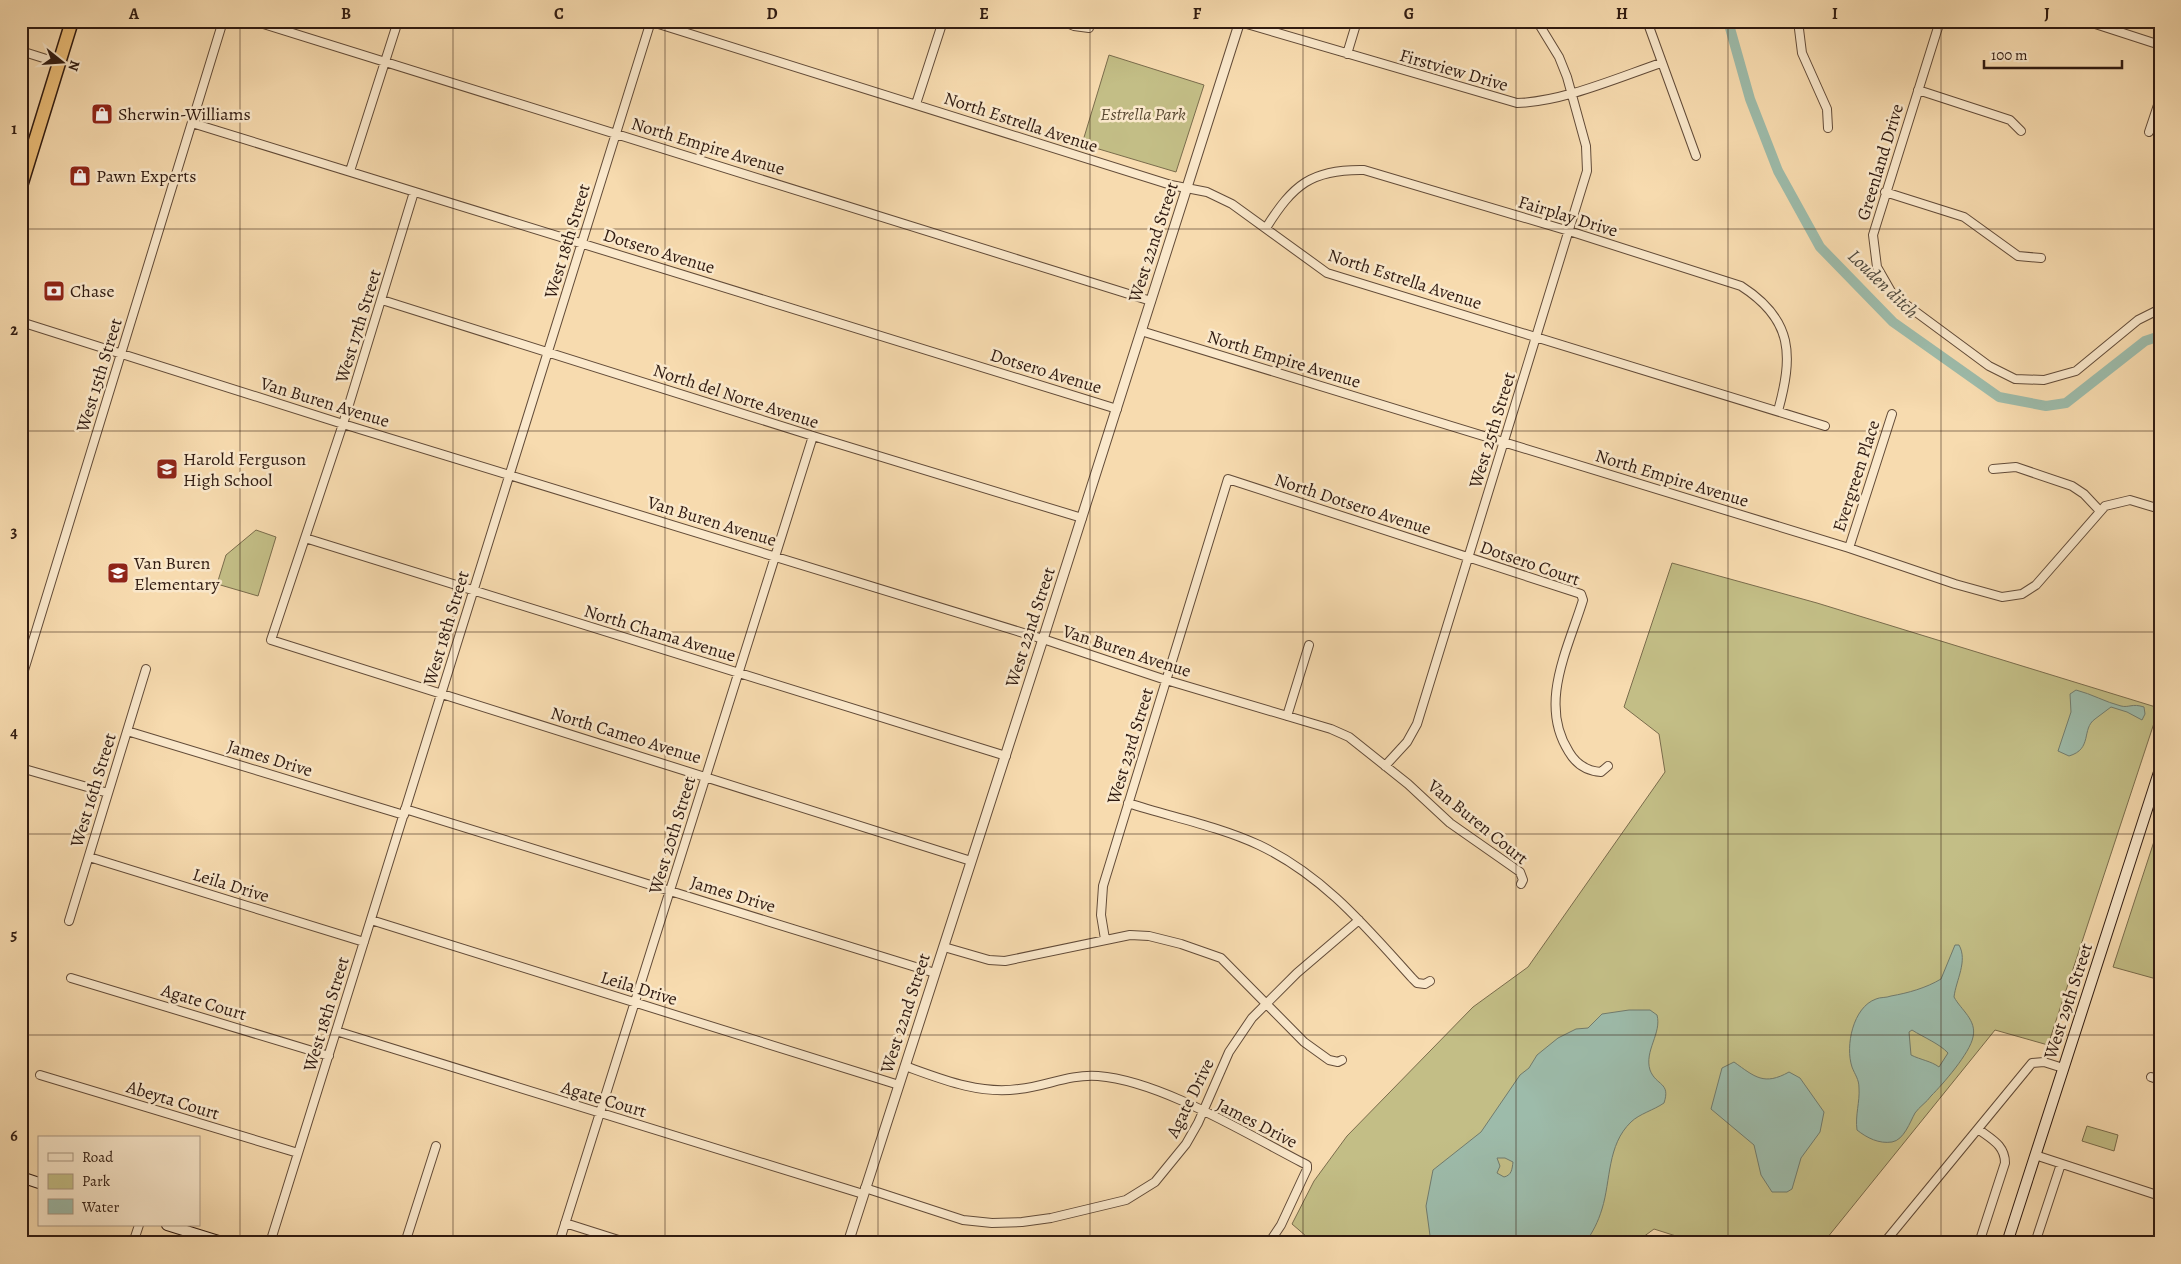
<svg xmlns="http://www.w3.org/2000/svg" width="2181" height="1264" font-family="Alegreya,serif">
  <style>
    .green { fill: #c3be86; stroke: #7a6c4c }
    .water { fill: #9dbbaa; stroke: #717b6d; fill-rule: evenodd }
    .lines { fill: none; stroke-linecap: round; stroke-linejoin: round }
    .canal { stroke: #9dbbaa; stroke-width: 10 }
    .minor-casing { stroke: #624b38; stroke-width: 10 }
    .tertiary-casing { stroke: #624b38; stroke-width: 11 }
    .secondary-casing { stroke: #301b11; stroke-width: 12 }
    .trunk-casing { stroke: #301b11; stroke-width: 15 }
    .minor { stroke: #fae8cb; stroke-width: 8 }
    .tertiary { stroke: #fae8cb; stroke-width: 9 }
    .secondary { stroke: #fae8cb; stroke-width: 10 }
    .trunk { stroke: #ecbe78; stroke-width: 12 }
    .grid { fill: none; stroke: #301b11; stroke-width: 1; stroke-opacity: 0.55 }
    .labels { text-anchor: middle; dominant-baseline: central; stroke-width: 5; stroke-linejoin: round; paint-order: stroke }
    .street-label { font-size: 18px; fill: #301b11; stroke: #fae8cb }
    .poi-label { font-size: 18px; fill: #301b11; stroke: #fae8cb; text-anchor: start }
    .park-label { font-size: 18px; font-style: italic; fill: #5c4c34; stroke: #fae8cb }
    .water-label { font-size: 19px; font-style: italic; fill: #514b3f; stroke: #fae8cb }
    .neatline { fill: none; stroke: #301b11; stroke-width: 2 }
    .grid-label { font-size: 16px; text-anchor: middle; font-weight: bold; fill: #301b11 }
  </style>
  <rect width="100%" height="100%" fill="#f7dbaf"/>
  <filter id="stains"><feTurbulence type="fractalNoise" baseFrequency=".004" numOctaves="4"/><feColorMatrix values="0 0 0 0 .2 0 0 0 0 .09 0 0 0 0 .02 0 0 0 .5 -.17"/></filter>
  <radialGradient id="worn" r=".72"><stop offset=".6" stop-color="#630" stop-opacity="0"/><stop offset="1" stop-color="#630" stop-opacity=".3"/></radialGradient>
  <!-- green -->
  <path class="green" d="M 1109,55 L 1204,85 L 1176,172 L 1082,144 Z
    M 256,530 L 276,537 L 258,596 L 217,584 L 226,555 Z
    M 1672,563 L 1817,603 L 2159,708 L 2048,1045 L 1995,1030 L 1823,1243 L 1698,1243 L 1654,1229 L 1635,1243 L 1314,1243 L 1292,1224 L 1314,1181 L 1347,1136 L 1473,1007 L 1528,967 L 1665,772 L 1659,734 L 1624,707 Z
    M 2160,823 L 2160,980 L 2113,967 Z
    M 2087,1126 L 2118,1135 L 2114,1151 L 2082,1141 Z"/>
  <!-- water -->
  <path class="water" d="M 2076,690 C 2092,694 2105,702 2121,706 C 2129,708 2132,703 2144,707 L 2145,714 L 2142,720 L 2127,712 L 2111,707 C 2106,711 2100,715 2095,719 C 2081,729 2093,749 2069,756 L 2058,751 L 2071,712 L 2070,694 Z
    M 1955,945 L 1959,945 C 1968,961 1956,980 1954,997 C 1961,1010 1977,1020 1973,1037 C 1970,1053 1943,1084 1931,1096 C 1927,1102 1919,1107 1915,1113 C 1910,1122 1904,1140 1892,1142 C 1879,1144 1867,1138 1857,1130 C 1855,1115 1860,1102 1859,1088 C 1859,1079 1855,1075 1852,1067 C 1845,1046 1853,1007 1876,999 C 1880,997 1886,998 1891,996 C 1908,993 1926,988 1941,979 ZM 1912,1030 C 1923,1037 1940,1044 1948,1053 L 1939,1067 C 1931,1061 1921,1060 1911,1055 L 1909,1032 Z
    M 1629,1010 L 1650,1010 L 1657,1015 C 1662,1033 1644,1051 1650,1070 C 1656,1086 1671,1082 1664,1103 C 1654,1110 1639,1114 1631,1122 C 1607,1145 1611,1180 1602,1209 C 1598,1222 1593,1232 1585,1243 L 1431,1243 L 1426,1206 L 1433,1170 L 1481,1132 L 1520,1075 L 1529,1068 L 1537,1055 L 1558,1038 L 1576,1029 L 1588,1028 L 1602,1014 ZM 1497,1158 L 1505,1158 L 1513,1162 C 1512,1169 1512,1175 1504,1177 L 1497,1173 L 1500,1166 Z
    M 1734,1062 C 1755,1077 1764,1086 1789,1072 L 1800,1078 L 1824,1112 L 1820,1132 L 1801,1158 L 1792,1189 L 1787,1192 L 1772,1192 L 1761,1175 L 1754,1145 L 1711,1109 L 1722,1068 Z"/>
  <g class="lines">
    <!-- canal -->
    <path class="canal" d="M 1728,21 L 1750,99 L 1778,171 L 1820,247 L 1893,322 L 1999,397 L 2046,406 L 2066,403 L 2145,341 L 2160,336"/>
    <!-- minor casing -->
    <g class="minor-casing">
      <path id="minor" d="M 254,21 L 1151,301
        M 649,21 L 1171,185 L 1207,192 L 1232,204 L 1327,273 L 1825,426
        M 1062,21 L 1074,26 L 1089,28
        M 1647,21 L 1696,156
        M 1798,21 L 1802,53 L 1827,109 L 1828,128
        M 1940,21 L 1873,235 L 1877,267 L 1893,295 L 1989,366 L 2015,379 L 2044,380 L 2076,371 L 2138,320 L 2160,309
        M 2086,21 L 2160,45
        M 1240,22 L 1517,103 C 1562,102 1617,78 1661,63
        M 21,51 L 59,63
        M 1347,54 L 1357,21
        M 1918,90 L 2010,120 L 2021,131
        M 916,104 L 943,21
        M 192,123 L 1117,409
        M 2149,132 L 2160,99
        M 350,171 L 398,21
        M 414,192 L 343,424 L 271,640 L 971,861
        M 1885,192 L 1964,217 L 2018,256 L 2041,258
        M 1266,228 C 1293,185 1311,169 1364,170 L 1569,231 L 1741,286 C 1794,320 1793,356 1778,411
        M 382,300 L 813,436 L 1082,518
        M 21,322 L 343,424 L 1043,639 L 1166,680 L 1331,729 L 1349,737 L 1408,784 L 1450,823 L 1520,872 L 1523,880 L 1521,884
        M 1141,331 L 1849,548 L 1955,584 L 2002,597 L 2022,594 L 2036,585 L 2105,506 L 2130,500 L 2160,509
        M 1993,469 L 2016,467 L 2072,486 L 2084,494 L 2099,510
        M 305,538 L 1006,756
        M 1849,548 L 1892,414
        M 21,680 L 223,21
        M 1287,716 L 1309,645
        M 127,731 L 404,815
        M 1385,766 L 1407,742 L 1417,724 L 1587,171 L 1586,146 L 1567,77 L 1559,57 L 1537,21
        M 21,768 L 108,793
        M 1128,803 C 1171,817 1218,826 1259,845 C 1324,876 1366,927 1413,979 L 1417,983 L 1425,984 L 1430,981
        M 405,809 L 935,973
        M 89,857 L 364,942
        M 371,920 L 899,1085
        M 69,921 L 146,669
        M 1105,939 L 1101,915 L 1103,886 L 1228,479 L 1581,594 L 1583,600 C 1568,649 1538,704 1569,752 C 1576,764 1587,771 1601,772 L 1608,766
        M 944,947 L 989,960 L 1005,961 L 1130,935 L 1149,936 L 1181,944 L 1221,958 L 1304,1042 L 1329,1060 L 1338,1062 L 1342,1060
        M 71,978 L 329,1056
        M 336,1031 L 863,1194
        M 905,1066 C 941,1079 980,1095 1019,1089 C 1047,1086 1069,1074 1098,1076 C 1162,1081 1248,1135 1307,1165 L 1307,1169 L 1281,1225 L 1269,1243
        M 40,1075 L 298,1153
        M 2151,1077 L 2160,1080
        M 1978,1129 C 1991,1139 2005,1145 2005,1163 L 1979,1243
        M 2035,1155 L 2160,1196
        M 865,1188 L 963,1220 L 992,1223 L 1022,1222 L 1051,1218 L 1126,1200 L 1155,1182 L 1186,1144 L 1198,1123 L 1229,1052 L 1252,1018 L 1297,973 L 1359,920
        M 565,1223 L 628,1243
        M 133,1243 L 139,1225
        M 270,1243 L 651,21
        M 405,1243 L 436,1146
        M 559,1243 L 813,436
        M 1884,1243 L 2032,1063 L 2044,1062 L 2063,1068
        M 2035,1243 L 2061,1164"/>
    </g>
    <!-- tertiary casing -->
    <g class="tertiary-casing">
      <path id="tertiary" d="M 848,1243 L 1043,639 L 1240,21"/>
    </g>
    <!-- secondary casing -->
    <g class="secondary-casing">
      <path id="secondary" d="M 21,1177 L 39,1183
        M 167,1225 L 225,1243
        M 2007,1243 L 2160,769"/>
    </g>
    <!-- trunk casing -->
    <g class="trunk-casing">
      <path id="trunk" d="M 21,186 L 72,21"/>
    </g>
    <!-- minor -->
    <use href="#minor" class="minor"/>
    <!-- tertiary -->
    <use href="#tertiary" class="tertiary"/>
    <!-- secondary -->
    <use href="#secondary" class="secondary"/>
    <!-- trunk -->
    <use href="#trunk" class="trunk"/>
  </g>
  <!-- grid -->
  <path class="grid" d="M 240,21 L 240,1243M 453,21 L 453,1243M 665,21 L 665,1243M 878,21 L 878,1243M 1090,21 L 1090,1243M 1303,21 L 1303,1243M 1516,21 L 1516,1243M 1728,21 L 1728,1243M 1941,21 L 1941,1243M 21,229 L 2160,229M 21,431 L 2160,431M 21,632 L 2160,632M 21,834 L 2160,834M 21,1035 L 2160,1035"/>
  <!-- icons -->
  <defs>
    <g id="shop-square" transform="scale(1.125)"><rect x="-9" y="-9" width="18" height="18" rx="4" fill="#8f2418" stroke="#fae8cb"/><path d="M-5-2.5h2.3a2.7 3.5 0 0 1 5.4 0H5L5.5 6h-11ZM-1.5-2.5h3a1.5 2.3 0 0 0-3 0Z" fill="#fff"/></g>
    <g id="bank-square" transform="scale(1.125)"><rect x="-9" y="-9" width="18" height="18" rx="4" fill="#8f2418" stroke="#fae8cb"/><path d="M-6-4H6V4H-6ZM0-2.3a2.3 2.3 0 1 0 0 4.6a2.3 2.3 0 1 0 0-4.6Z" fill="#fff"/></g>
    <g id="school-square" transform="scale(1.125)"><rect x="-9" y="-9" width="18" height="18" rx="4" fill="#8f2418" stroke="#fae8cb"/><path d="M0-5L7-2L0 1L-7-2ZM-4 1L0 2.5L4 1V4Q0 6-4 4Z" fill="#fff"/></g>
  </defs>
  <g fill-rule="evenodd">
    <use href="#shop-square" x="102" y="114"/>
    <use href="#shop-square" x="80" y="176"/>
    <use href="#bank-square" x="54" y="291"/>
    <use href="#school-square" x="167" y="469"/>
    <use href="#school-square" x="118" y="573"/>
  </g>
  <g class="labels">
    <!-- street labels -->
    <g class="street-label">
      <text transform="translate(1454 70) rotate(16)">Firstview Drive</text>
      <text transform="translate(1021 122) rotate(18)">North Estrella Avenue</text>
      <text transform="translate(708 146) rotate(17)">North Empire Avenue</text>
      <text transform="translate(1880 162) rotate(-73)">Greenland Drive</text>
      <text transform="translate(1568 216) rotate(17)">Fairplay Drive</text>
      <text transform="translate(567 241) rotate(-73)">West 18th Street</text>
      <text transform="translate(1153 242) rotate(-72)">West 22nd Street</text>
      <text transform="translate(659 251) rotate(17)">Dotsero Avenue</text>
      <text transform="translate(1405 279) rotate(18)">North Estrella Avenue</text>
      <text transform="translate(358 326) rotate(-73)">West 17th Street</text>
      <text transform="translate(1284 359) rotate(17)">North Empire Avenue</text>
      <text transform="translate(1046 371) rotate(17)">Dotsero Avenue</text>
      <text transform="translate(99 375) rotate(-73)">West 15th Street</text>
      <text transform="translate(736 396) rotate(18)">North del Norte Avenue</text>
      <text transform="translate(325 402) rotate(17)">Van Buren Avenue</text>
      <text transform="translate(1492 430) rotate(-73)">West 25th Street</text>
      <text transform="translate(1856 476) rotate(-72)">Evergreen Place</text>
      <text transform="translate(1672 478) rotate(17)">North Empire Avenue</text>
      <text transform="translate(1353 504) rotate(18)">North Dotsero Avenue</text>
      <text transform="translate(712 521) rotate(17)">Van Buren Avenue</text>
      <text transform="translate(1530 563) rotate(19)">Dotsero Court</text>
      <text transform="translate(1030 627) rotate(-72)">West 22nd Street</text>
      <text transform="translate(446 628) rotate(-73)">West 18th Street</text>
      <text transform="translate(660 633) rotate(17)">North Chama Avenue</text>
      <text transform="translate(1127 651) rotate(18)">Van Buren Avenue</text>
      <text transform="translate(626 735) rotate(17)">North Cameo Avenue</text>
      <text transform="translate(1130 746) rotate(-73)">West 23rd Street</text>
      <text transform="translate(270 758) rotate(17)">James Drive</text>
      <text transform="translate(93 790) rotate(-73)">West 16th Street</text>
      <text transform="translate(1478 822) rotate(39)">Van Buren Court</text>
      <text transform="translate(672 835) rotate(-73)">West 20th Street</text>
      <text transform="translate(231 885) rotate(17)">Leila Drive</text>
      <text transform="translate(733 894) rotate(17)">James Drive</text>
      <text transform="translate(639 988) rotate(17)">Leila Drive</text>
      <text transform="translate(2068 1001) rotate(-72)">West 29th Street</text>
      <text transform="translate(204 1002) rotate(17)">Agate Court</text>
      <text transform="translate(905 1013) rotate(-72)">West 22nd Street</text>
      <text transform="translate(326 1014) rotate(-73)">West 18th Street</text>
      <text transform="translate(1190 1098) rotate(-64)">Agate Drive</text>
      <text transform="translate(604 1099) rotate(17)">Agate Court</text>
      <text transform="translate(173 1100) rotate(17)">Abeyta Court</text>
      <text transform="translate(1257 1123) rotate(27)">James Drive</text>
    </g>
    <!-- poi labels -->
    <g class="poi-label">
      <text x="118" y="114">Sherwin-Williams</text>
      <text x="96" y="176">Pawn Experts</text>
      <text x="70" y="291">Chase</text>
      <text x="183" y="459">Harold Ferguson<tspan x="183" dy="21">High School</tspan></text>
      <text x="134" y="563">Van Buren<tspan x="134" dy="21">Elementary</tspan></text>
    </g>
    <!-- park labels -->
    <g class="park-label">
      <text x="1143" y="114">Estrella Park</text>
    </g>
    <!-- water labels -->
    <g class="water-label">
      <text transform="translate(1883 284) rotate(44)">Louden ditch</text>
    </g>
  </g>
  <!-- margin -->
  <rect width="2181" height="1264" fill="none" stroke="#f7dbaf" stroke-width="55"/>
  <!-- legend -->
  <rect x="38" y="1136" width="162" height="90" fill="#fae8cb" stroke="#a99681"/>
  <rect x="48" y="1153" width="25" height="8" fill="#fae8cb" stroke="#a99681"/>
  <text x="82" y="1162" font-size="15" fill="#301b11">Road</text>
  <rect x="48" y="1174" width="25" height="15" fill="#c3be86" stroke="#a99681"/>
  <text x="82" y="1186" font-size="15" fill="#301b11">Park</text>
  <rect x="48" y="1199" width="25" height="15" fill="#9dbbaa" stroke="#a99681"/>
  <text x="82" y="1212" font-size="15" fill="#301b11">Water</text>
  <!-- north arrow -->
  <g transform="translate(62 62) rotate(107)" stroke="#fae8cb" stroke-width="4" paint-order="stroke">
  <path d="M0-4L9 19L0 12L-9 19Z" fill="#301b11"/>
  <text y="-8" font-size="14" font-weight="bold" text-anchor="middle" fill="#301b11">N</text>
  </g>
  <!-- scale -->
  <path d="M1984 60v8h138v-8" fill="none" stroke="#301b11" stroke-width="2.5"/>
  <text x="1991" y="60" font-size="15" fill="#301b11" stroke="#fae8cb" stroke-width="4" paint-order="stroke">100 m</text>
  <rect x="28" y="28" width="2126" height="1208" class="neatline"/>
  <g class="grid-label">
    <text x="134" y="19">A</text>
    <text x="346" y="19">B</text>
    <text x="559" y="19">C</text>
    <text x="772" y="19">D</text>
    <text x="984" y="19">E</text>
    <text x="1197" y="19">F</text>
    <text x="1409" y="19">G</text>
    <text x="1622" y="19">H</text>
    <text x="1835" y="19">I</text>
    <text x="2047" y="19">J</text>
    <text x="14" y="134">1</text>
    <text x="14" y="335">2</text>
    <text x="14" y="537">3</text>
    <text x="14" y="738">4</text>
    <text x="14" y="940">5</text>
    <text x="14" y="1141">6</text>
  </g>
  <rect width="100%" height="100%" filter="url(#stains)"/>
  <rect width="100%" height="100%" fill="url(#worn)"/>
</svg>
